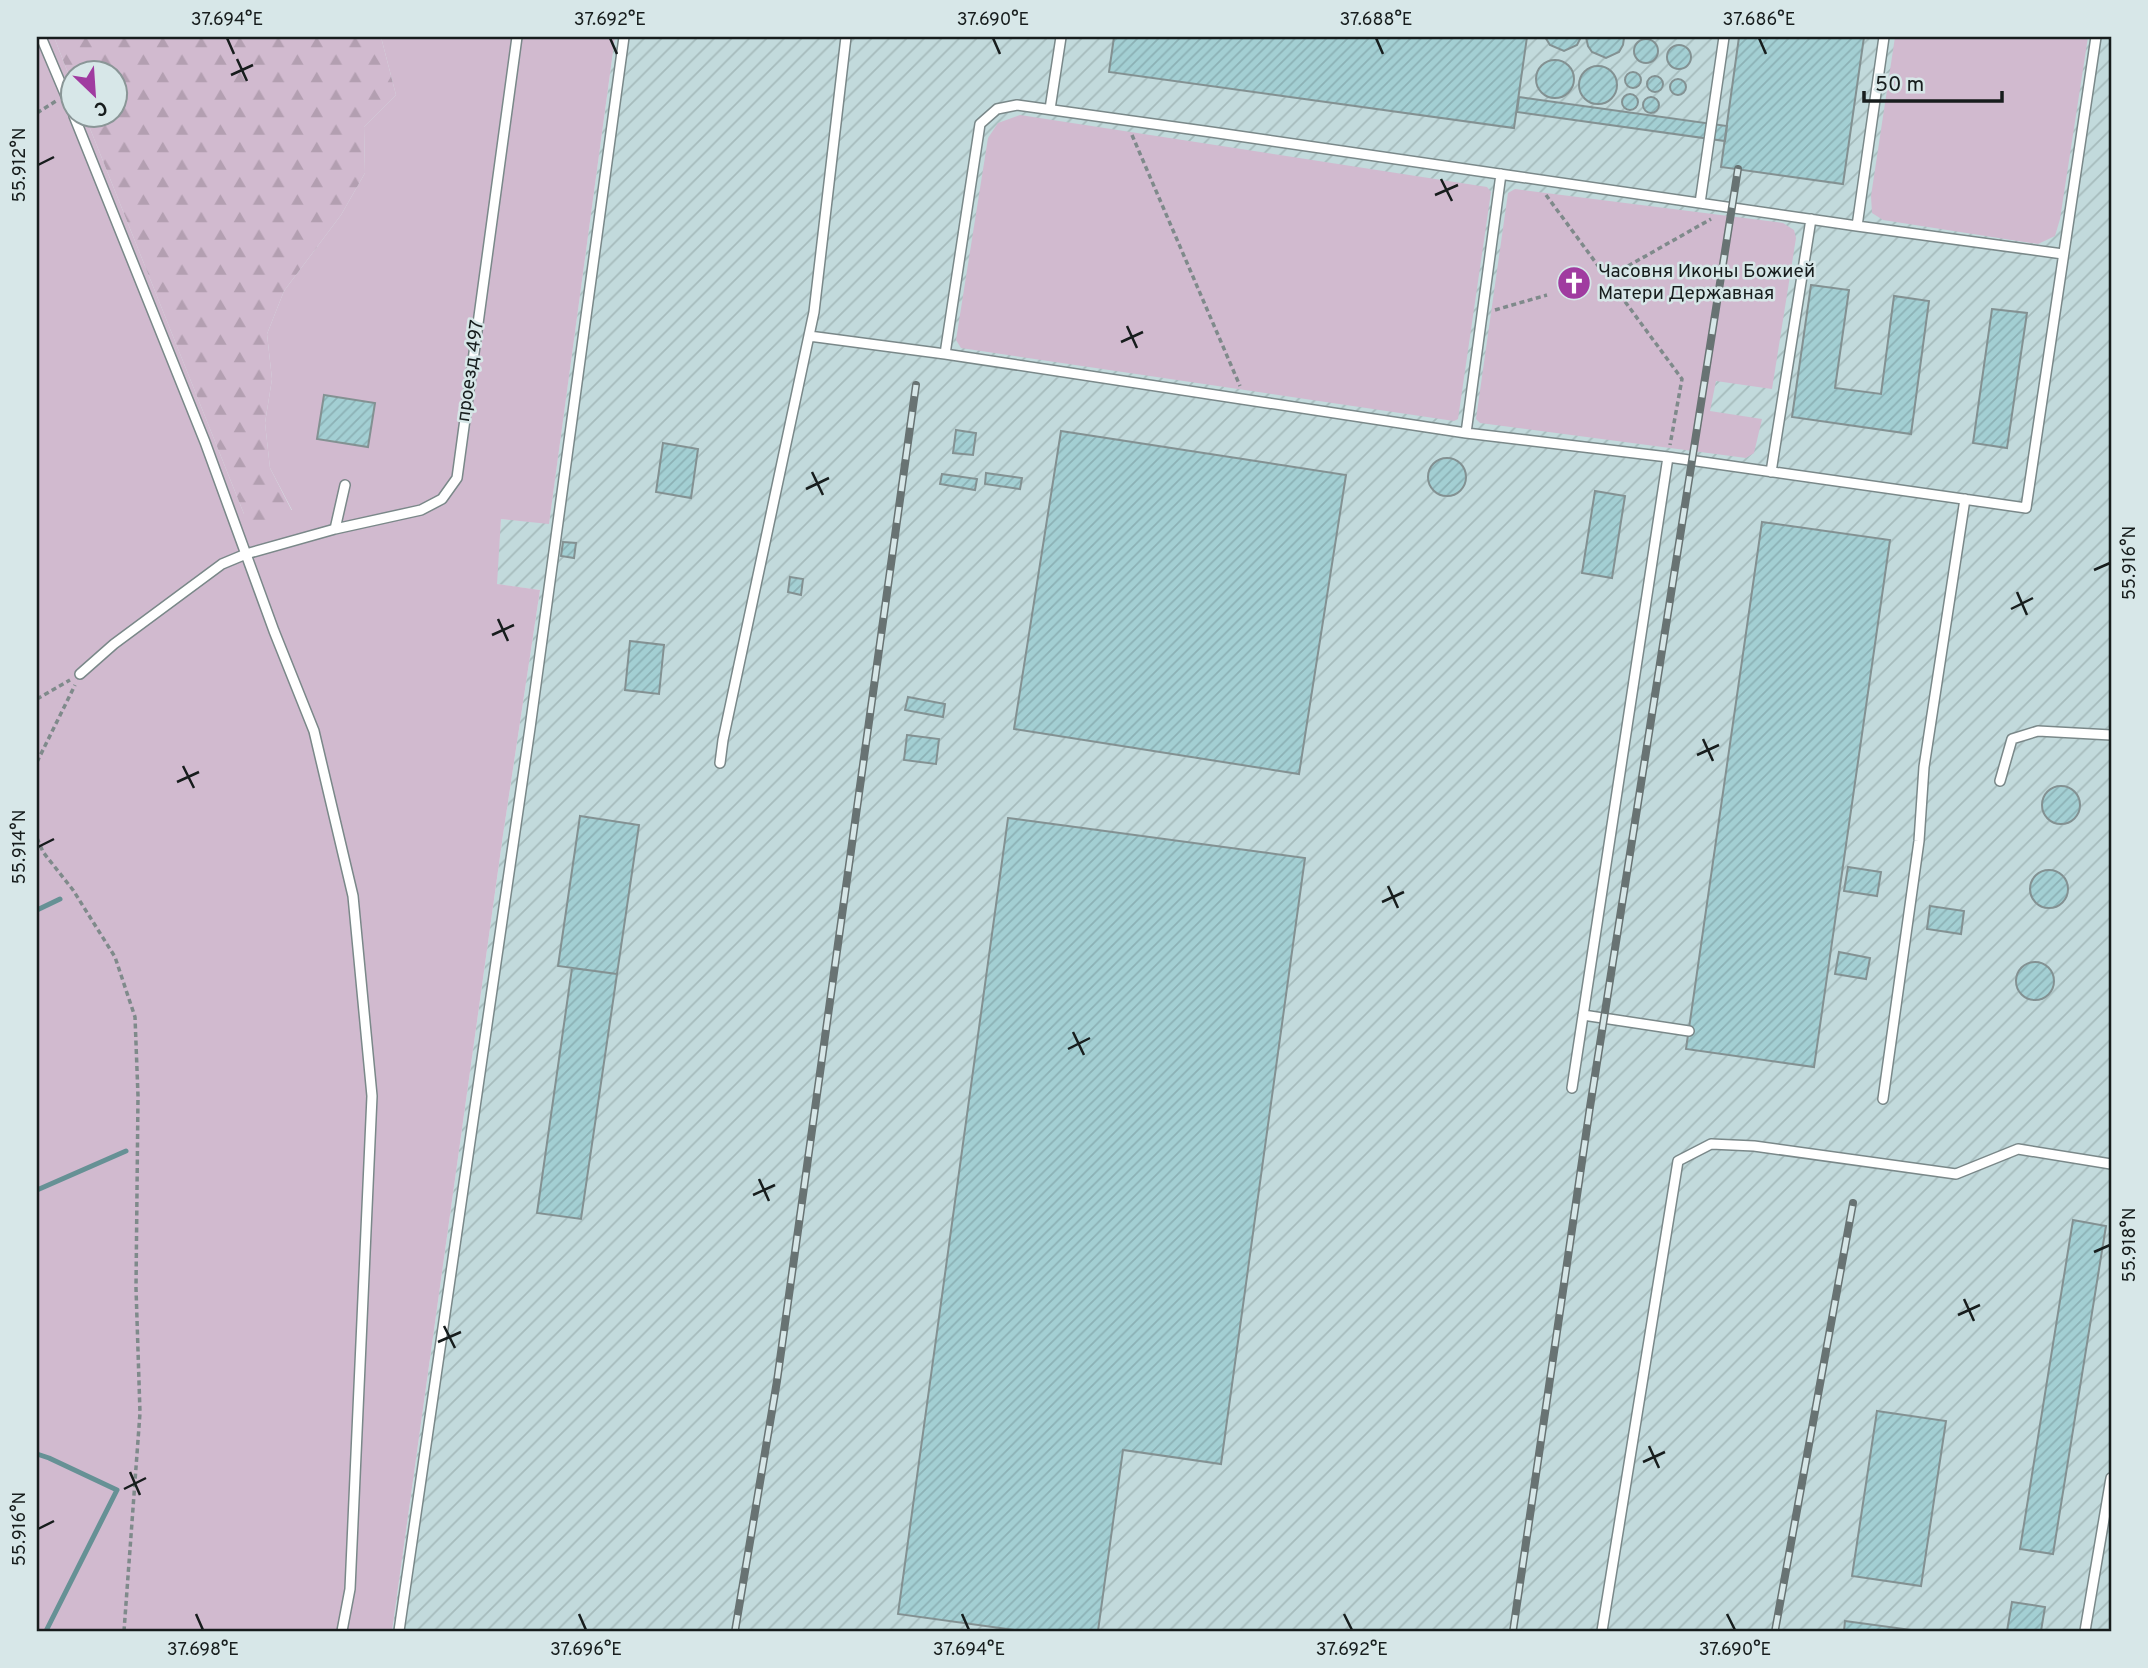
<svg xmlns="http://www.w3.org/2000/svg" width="2148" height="1668" font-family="Overpass,sans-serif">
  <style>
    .industrial { fill: url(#industrial-furrows) }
    .grass { fill: #d1bacf }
    .forest { fill: url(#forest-firs) }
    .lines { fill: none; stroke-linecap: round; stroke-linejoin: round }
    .stream { stroke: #669195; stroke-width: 5 }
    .building { fill: url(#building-hatch); stroke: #839192; stroke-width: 2 }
    .service-casing { stroke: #7a8889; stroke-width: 12 }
    .path { stroke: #7f8a8b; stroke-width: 3.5; stroke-dasharray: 5 3.5; stroke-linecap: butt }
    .service { stroke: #fff; stroke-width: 9 }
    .rail-casing { stroke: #687373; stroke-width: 8 }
    .rail { stroke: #d7e7e8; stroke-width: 5; stroke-dasharray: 16; stroke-linecap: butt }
    .ticks { fill: none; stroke: #171d1d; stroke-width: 2.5 }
    .labels { text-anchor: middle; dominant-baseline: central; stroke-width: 5; stroke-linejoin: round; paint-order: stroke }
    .poi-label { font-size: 19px; fill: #171d1d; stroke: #d7e7e8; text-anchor: start }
    .street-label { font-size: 19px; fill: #171d1d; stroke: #d7e7e8 }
    .neatline { fill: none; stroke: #171d1d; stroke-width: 2.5 }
    .ticks-label { font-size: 18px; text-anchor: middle; fill: #171d1d }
  </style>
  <defs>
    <pattern id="industrial-furrows" width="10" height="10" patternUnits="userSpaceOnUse" patternTransform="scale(1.75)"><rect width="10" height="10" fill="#c2dadc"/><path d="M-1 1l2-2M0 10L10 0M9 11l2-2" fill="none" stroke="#a6bbbc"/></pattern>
    <pattern id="forest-firs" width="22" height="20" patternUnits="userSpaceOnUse" patternTransform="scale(1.75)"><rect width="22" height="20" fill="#d1bacf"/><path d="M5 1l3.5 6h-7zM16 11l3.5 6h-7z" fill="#b39fb1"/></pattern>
    <pattern id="building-hatch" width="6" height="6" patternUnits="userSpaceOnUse" patternTransform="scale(1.75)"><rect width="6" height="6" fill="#a3cfd3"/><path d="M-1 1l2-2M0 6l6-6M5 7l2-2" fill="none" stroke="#8cb1b5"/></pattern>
  </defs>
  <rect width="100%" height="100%" fill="#d7e7e8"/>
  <!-- industrial -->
  <path class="industrial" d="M 615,37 L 2111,37 L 2111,1631 L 392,1631 L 503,835 L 540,590 L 496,584 L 501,519 L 549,523 Z"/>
  <!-- grass -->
  <path class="grass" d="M 37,37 L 54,37 L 73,86 L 74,116 L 85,116 L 244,514 L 292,510 L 270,468 L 265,423 L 272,379 L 267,334 L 284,291 L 341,215 L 365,173 L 364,127 L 396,95 L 381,37 L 615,37 L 549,524 L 501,519 L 497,584 L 540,590 L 503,835 L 392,1631 L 37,1631 Z
    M 1895,37 L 2088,37 L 2060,219 L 2055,236 L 2038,244 L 1883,220 L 1872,213 L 1871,196 Z
    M 1020,115 L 1487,187 L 1491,192 L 1458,419 L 1454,421 L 961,348 L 956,340 L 988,138 L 998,123 Z
    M 1515,189 L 1783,223 L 1794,230 L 1796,238 L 1772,389 L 1716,381 L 1710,411 L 1762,419 L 1754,453 L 1746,458 L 1480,423 L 1476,419 L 1508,193 Z"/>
  <!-- forest -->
  <path class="forest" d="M 54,37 L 381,37 L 396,95 L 364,127 L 365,173 L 341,215 L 284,291 L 267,334 L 272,379 L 265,423 L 270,468 L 292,511 L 256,534 L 244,514 L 85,116 L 116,116 L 116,74 L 74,74 L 73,86 Z"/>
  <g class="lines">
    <!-- stream -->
    <path class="stream" d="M 37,910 L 60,899
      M 37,1190 L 126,1151
      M 37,1454 L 49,1458 L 117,1490 L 46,1631"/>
  </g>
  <!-- building -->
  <path class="building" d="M 1114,37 L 1527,37 L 1514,128 L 1109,72 Z
    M 1545,37 L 1581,37 L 1577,45 L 1564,51 L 1550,45 Z
    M 1586,37 L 1624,37 L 1624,38 L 1623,45 L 1619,52 L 1606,58 L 1592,52 L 1588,46 Z
    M 1739,37 L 1864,37 L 1843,184 L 1721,167 Z
    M1634 51a12 12 0 1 1 24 0a12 12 0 1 1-24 0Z
    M1667 57a12 12 0 1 1 24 0a12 12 0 1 1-24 0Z
    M1536 79a19 19 0 1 1 38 0a19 19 0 1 1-38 0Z
    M1579 85a19 19 0 1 1 38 0a19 19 0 1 1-38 0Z
    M1625 80a8 8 0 1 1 16 0a8 8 0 1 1-16 0Z
    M1647 84a8 8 0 1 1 16 0a8 8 0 1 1-16 0Z
    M1670 87a8 8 0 1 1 16 0a8 8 0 1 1-16 0Z
    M1622 102a8 8 0 1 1 16 0a8 8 0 1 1-16 0Z
    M 1519,97 L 1727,126 L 1725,141 L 1517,112 Z
    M1643 105a8 8 0 1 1 16 0a8 8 0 1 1-16 0Z
    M1563 283a11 11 0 1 1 22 0a11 11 0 1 1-22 0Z
    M 1811,285 L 1849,290 L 1835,388 L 1881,394 L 1894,296 L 1929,301 L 1911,434 L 1792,417 Z
    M 1992,309 L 2027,313 L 2007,448 L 1973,443 Z
    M 324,395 L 375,403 L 368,447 L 317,439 Z
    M 956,430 L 976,433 L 973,455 L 953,453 Z
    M 1061,431 L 1346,475 L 1299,774 L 1014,729 Z
    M 663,443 L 698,449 L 691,498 L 656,492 Z
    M1428 477a19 19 0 1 1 38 0a19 19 0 1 1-38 0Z
    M 986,473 L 1022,478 L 1020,489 L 985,484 Z
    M 942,474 L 977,479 L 975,490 L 940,484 Z
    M 1595,491 L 1625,496 L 1612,578 L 1582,573 Z
    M 1762,522 L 1890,540 L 1814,1067 L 1686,1049 Z
    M 563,542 L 576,543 L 574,558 L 561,556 Z
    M 790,577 L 803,579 L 801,595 L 788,592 Z
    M 630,641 L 664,645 L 659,694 L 625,690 Z
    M 908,697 L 945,704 L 943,717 L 905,710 Z
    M 907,735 L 939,739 L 936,764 L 904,760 Z
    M2042 805a19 19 0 1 1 38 0a19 19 0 1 1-38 0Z
    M 580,816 L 639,825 L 617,974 L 558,966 Z
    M 1008,818 L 1305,858 L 1221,1464 L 1123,1450 L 1098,1631 L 1022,1631 L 898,1614 Z
    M 1848,867 L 1881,872 L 1877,896 L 1844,891 Z
    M2030 889a19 19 0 1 1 38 0a19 19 0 1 1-38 0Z
    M 1930,906 L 1964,911 L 1961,934 L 1927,929 Z
    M 1839,952 L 1870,958 L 1866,979 L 1835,974 Z
    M2016 981a19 19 0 1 1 38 0a19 19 0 1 1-38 0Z
    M 572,968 L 617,974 L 581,1219 L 537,1213 Z
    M 2073,1220 L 2106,1226 L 2053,1554 L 2020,1549 Z
    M 1877,1411 L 1946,1421 L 1921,1586 L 1852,1576 Z
    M 2012,1602 L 2045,1607 L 2041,1631 L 2007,1631 Z
    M 1845,1621 L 1912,1630 L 1912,1631 L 1844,1631 Z"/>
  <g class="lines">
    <!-- service casing -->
    <g class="service-casing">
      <path id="service" d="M 41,37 L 74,115
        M 1050,109 L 1061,37
        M 74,116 L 205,442 L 274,631 L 314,731 L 353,896 L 372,1096 L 350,1589 L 342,1631
        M 1700,203 L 1724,37
        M 1857,226 L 1884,37
        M 809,336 L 945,354 L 1466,433 L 1668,457 L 2026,508 L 2096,37
        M 945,354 L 980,124 L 997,109 L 1017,105 L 1211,132 L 1857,226 L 2063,254
        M 1466,433 L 1501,174
        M 1771,472 L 1811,219
        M 335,529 L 345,485
        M 80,674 L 114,644 L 222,564 L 246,554 L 335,529 L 421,510 L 442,499 L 457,478 L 517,37
        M 720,763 L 723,740 L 814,312 L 846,37
        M 2000,781 L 2012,739 L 2038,731 L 2111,735
        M 1583,1015 L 1689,1031
        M 1572,1088 L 1668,457
        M 1883,1099 L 1919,841 L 1924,767 L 1965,499
        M 399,1631 L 530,728 L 624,37
        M 1602,1631 L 1678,1161 L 1711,1144 L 1754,1146 L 1956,1174 L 2018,1149 L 2111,1164
        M 2085,1631 L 2111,1478"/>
    </g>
    <!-- path -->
    <path class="path" d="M 37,113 L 56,101
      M 1132,135 L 1240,386
      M 1546,195 L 1599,267
      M 1628,266 L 1711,219
      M 1615,288 L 1682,379 L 1670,445
      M 1495,310 L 1547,295
      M 37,699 L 70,680
      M 37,762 L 75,685
      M 37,838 L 43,852 L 73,890 L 115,957 L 135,1017 L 138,1096 L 136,1288 L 140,1413 L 124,1631"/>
    <!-- service -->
    <use href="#service" class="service"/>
    <!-- rail casing -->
    <g class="rail-casing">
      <path id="rail" d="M 735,1631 L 777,1381 L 916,385
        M 1513,1631 L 1590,1107 L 1738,169
        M 1775,1631 L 1853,1203"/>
    </g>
    <!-- rail -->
    <use href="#rail" class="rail"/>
  </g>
  <!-- ticks -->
  <path class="ticks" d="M 227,38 L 234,54M 610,38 L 617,54M 993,38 L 1000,54M 1376,38 L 1383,54M 1759,38 L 1766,54M 237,59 L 247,81M 231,75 L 253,65M 38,165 L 54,157M 1441,179 L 1452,201M 1435,195 L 1458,185M 1127,326 L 1137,348M 1121,342 L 1143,332M 812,472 L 823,495M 806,489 L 829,478M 2094,570 L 2110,563M 2017,592 L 2027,615M 2011,609 L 2033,598M 498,619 L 508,641M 492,635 L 514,625M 1703,739 L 1713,761M 1697,755 L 1719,745M 183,766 L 194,788M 177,782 L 199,772M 38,847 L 54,839M 1388,886 L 1398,908M 1382,902 L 1404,892M 1073,1032 L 1084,1055M 1068,1049 L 1090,1038M 759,1179 L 769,1201M 753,1195 L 775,1185M 2094,1252 L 2110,1245M 1964,1299 L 1974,1321M 1958,1315 L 1980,1305M 444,1326 L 455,1348M 438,1342 L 461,1332M 1649,1446 L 1659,1468M 1643,1462 L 1665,1452M 130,1472 L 140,1495M 124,1489 L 146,1478M 38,1529 L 54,1521M 196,1614 L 203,1630M 579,1614 L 586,1630M 962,1614 L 969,1630M 1344,1614 L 1352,1630M 1727,1614 L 1735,1630"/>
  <!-- icons -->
  <defs>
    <g id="church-disc" transform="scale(1.75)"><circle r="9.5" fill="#a03ba0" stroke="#d7e7e8"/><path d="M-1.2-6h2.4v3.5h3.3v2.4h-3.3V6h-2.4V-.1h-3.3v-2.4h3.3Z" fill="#fff"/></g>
  </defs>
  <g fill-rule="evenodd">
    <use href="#church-disc" x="1574" y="283"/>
  </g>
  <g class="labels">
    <!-- poi labels -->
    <g class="poi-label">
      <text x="1598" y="272">Часовня Иконы Божией<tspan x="1598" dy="22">Матери Державная</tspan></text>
    </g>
    <!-- street labels -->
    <g class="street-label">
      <text transform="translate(471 371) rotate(-82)">проезд 497</text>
    </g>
  </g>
  <!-- border -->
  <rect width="2148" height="1668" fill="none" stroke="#d7e7e8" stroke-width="77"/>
  <!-- north arrow -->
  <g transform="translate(94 94) rotate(155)"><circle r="33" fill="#d7e7e8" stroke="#8a9697" stroke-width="2"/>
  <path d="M0-5L12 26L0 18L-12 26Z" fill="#a03ba0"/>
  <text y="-10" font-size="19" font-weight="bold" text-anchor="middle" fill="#171d1d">С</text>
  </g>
  <!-- scale -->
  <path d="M1864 91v10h138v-10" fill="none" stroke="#171d1d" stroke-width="3.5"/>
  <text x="1875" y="91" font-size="21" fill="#171d1d" stroke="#d7e7e8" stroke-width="5" paint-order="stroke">50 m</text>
  <rect x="38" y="38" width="2072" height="1592" class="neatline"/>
  <g class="ticks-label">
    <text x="227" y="25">37.694°E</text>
    <text x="610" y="25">37.692°E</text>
    <text x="993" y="25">37.690°E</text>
    <text x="1376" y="25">37.688°E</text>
    <text x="1759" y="25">37.686°E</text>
    <text transform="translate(19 165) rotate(-90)" y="6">55.912°N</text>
    <text transform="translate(2129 563) rotate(-90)" y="6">55.916°N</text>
    <text transform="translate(19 847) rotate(-90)" y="6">55.914°N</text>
    <text transform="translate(2129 1245) rotate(-90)" y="6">55.918°N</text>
    <text transform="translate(19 1529) rotate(-90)" y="6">55.916°N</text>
    <text x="203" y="1655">37.698°E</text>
    <text x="586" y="1655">37.696°E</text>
    <text x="969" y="1655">37.694°E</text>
    <text x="1352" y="1655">37.692°E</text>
    <text x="1735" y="1655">37.690°E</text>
  </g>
</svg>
